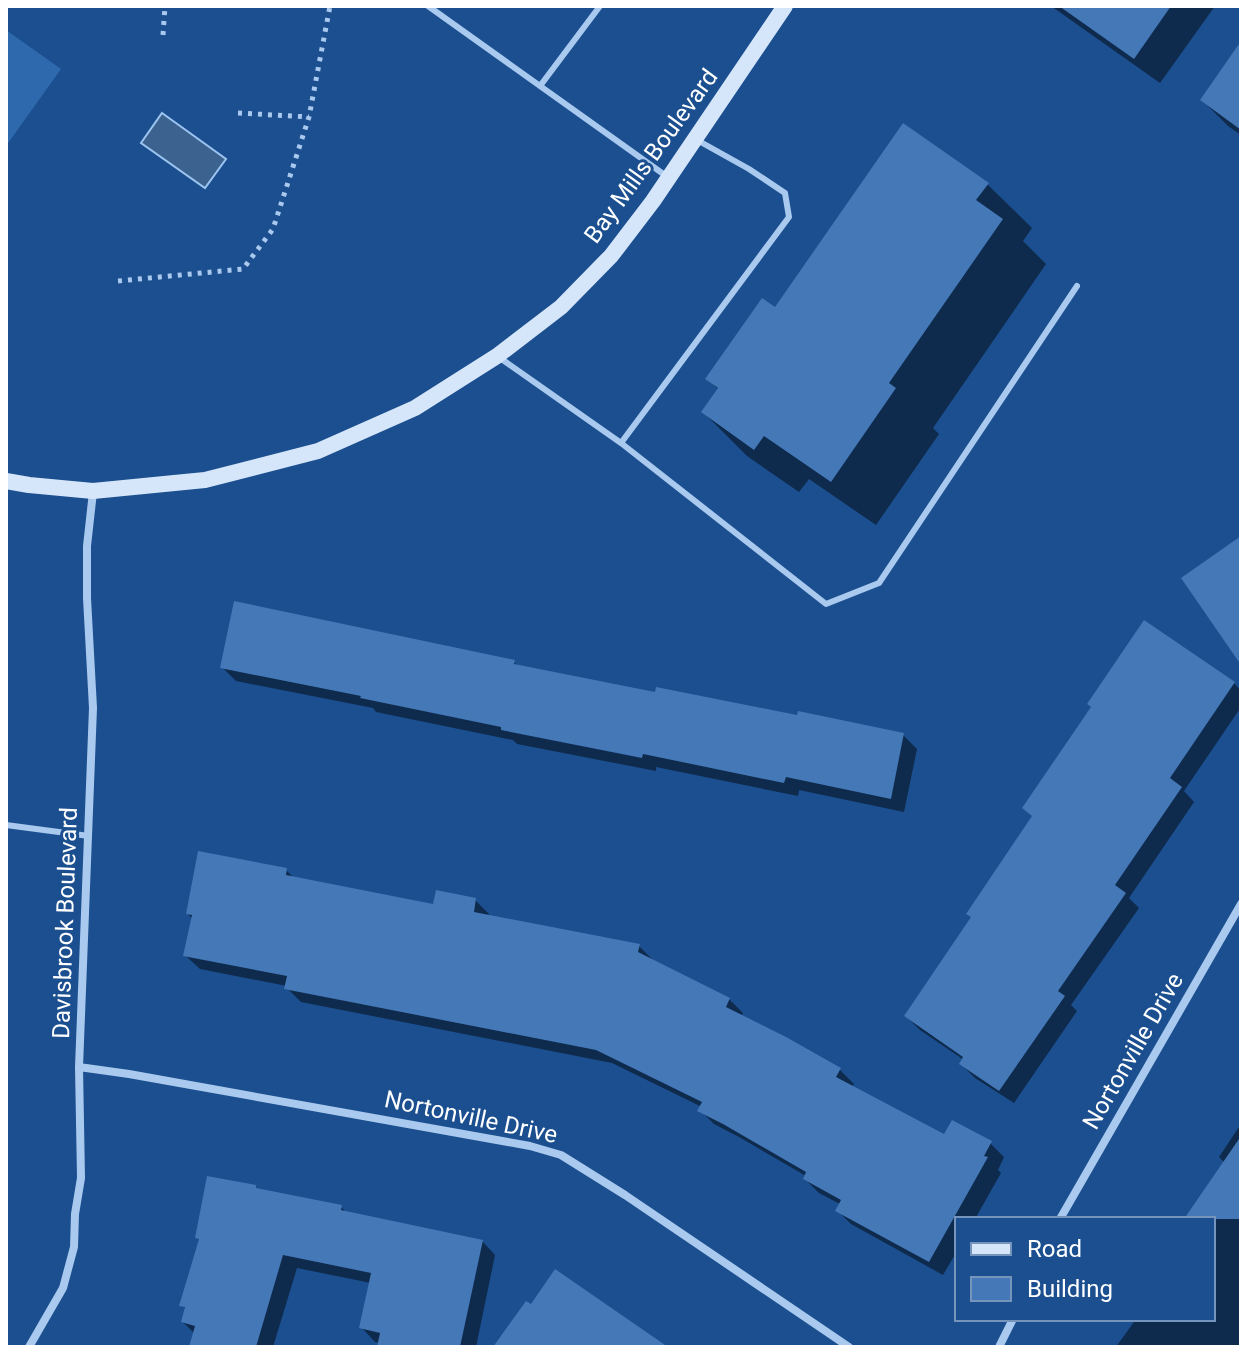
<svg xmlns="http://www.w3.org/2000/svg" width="1247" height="1353" font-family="Roboto,sans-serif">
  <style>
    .green { fill: #2e69ad }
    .water { fill: #3c6290; stroke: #9cc4f0; stroke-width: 2 }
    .shadow { fill: #0007 }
    .building { fill: #4478b7 }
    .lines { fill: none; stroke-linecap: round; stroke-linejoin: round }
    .path { stroke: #a9c9ee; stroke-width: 5; stroke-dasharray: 4 6; stroke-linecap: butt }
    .lane { stroke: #a9c9ee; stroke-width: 6 }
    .street { stroke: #a9c9ee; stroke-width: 8 }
    .secondary { stroke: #d6e6fa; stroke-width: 16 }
    .labels { text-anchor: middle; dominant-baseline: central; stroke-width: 6; stroke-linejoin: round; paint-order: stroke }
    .street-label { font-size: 24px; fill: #fff; stroke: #1b4f8f }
  </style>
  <rect width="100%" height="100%" fill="#1b4f8f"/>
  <!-- green -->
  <path class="green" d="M 6,30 L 61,69 L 6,146 Z"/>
  <!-- water -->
  <path class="water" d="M 162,113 L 226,159 L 205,188 L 141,143 Z"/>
  <!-- shadow -->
  <path class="shadow" d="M 1051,6 L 1215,6 L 1160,83 Z
    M 1241,45 L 1241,135 L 1228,126 L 1202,100 Z
    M 987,184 L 1032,228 L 1023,241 L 1046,264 L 933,428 L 939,434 L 876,525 L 809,479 L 799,492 L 747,456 L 703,412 L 719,390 L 707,379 L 775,310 Z
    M 514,662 L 518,667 L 657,695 L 903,735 L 917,749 L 904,812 L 799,790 L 798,796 L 656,767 L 656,771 L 517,744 L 513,740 L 376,712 L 373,708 L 236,681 L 222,667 Z
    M 1234,683 L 1241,691 L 1241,707 L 1184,791 L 1194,802 L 1129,898 L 1139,908 L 1071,1005 L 1077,1011 L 1014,1103 L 975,1078 L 961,1064 L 964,1060 L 920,1030 L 906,1016 Z
    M 286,870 L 295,879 L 435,906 L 475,900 L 489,914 L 489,917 L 639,946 L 653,960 L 729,999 L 743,1013 L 741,1017 L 840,1070 L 854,1084 L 852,1087 L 945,1137 L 990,1143 L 1004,1157 L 998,1170 L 1001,1173 L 975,1219 L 957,1219 L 957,1251 L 943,1275 L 851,1224 L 837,1210 L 840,1204 L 819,1193 L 805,1179 L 806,1176 L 739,1137 L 714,1124 L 700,1110 L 702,1107 L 612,1063 L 301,1002 L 287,988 L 287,986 L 200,969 L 186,956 L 193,919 L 188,914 Z
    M 1241,1124 L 1241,1347 L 1116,1347 L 1136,1319 L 1213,1319 L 1213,1219 L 1186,1219 L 1225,1163 L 1219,1157 Z
    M 259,1191 L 341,1207 L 347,1213 L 482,1241 L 495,1255 L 476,1347 L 402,1347 L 375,1342 L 362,1328 L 371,1283 L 297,1268 L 273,1347 L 191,1347 L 195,1334 L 183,1322 L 187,1310 L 182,1305 L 201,1241 L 197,1238 Z"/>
  <!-- building -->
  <path class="building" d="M 1059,6 L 1171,6 L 1134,59 Z
    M 1241,41 L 1241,130 L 1200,100 Z
    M 903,123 L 989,183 L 976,200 L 1003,219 L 889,383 L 896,388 L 831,482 L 764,436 L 754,450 L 701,412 L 718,388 L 705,379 L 762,298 L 775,307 Z
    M 1241,536 L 1241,665 L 1181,578 Z
    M 234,601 L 515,660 L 514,664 L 655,692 L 656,687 L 797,715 L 798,711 L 904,733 L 891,799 L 786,777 L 784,783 L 643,754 L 642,758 L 501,730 L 501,727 L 360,698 L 361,696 L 220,668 Z
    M 1144,620 L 1235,682 L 1170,778 L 1182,787 L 1115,885 L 1126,893 L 1058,991 L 1065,996 L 999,1091 L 959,1064 L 963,1057 L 904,1016 L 971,917 L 966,914 L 1032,816 L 1022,808 L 1091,707 L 1087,704 Z
    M 198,851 L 287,868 L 286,875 L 433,904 L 436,890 L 476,898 L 474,912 L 640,944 L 638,952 L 730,998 L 726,1007 L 786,1037 L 841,1068 L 836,1077 L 944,1134 L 952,1120 L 992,1141 L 984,1156 L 988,1157 L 929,1262 L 835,1211 L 841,1200 L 803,1179 L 806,1172 L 723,1124 L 697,1111 L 702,1102 L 596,1050 L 284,989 L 287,976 L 183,956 L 192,915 L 186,914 Z
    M 1241,1136 L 1241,1219 L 1184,1219 Z
    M 207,1176 L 256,1185 L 256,1188 L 342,1205 L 341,1210 L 483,1240 L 460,1347 L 377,1347 L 380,1333 L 359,1328 L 371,1273 L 283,1255 L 256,1347 L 189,1347 L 195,1326 L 181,1322 L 185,1307 L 179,1306 L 199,1239 L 195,1238 Z
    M 555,1269 L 668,1347 L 493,1347 L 526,1301 L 531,1304 Z"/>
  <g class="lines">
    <!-- path -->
    <path class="path" d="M 163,35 L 165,6
      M 238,113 L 309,117
      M 118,281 L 243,269 L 273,229 L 309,117 L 330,6"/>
    <!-- lane -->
    <path class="lane" d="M 428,6 L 669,178
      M 540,86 L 600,6
      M 500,358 L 621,443 L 789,217 L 785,193 L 749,169 L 697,140
      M 621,443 L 826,604 L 879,583 L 1077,286
      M 6,825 L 89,836"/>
    <!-- street -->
    <path class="street" d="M 79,1067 L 129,1074 L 530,1146 L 561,1155 L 625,1195 L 849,1347
      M 1060,1219 L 1241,904
      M 29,1347 L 63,1288 L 74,1247 L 75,1214 L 81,1178 L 79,1067 L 93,708 L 87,598 L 87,546 L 93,492
      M 999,1347 L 1013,1319"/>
    <!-- secondary -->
    <path class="secondary" d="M 6,481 L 29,485 L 93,491 L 205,480 L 318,451 L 415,408 L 497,356 L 561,307 L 611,256 L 653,201 L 785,6"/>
  </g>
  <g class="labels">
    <!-- street labels -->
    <g class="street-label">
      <text transform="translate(651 156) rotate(-54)">Bay Mills Boulevard</text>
      <text transform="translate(65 923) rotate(-88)">Davisbrook Boulevard</text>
      <text transform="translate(1133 1051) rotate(-60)">Nortonville Drive</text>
      <text transform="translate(471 1117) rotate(12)">Nortonville Drive</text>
    </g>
  </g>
  <!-- border -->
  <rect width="1247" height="1353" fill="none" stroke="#ffffff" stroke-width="16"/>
  <!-- legend -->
  <rect x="955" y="1217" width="260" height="104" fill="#1b4f8f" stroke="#7695bc" stroke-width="2"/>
  <rect x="971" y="1243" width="40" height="12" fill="#d6e6fa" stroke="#7695bc" stroke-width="2"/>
  <text x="1027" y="1257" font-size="24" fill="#ffffff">Road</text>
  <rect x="971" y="1277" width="40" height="24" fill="#4478b7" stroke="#7695bc" stroke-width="2"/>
  <text x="1027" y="1297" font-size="24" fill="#ffffff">Building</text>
</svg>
